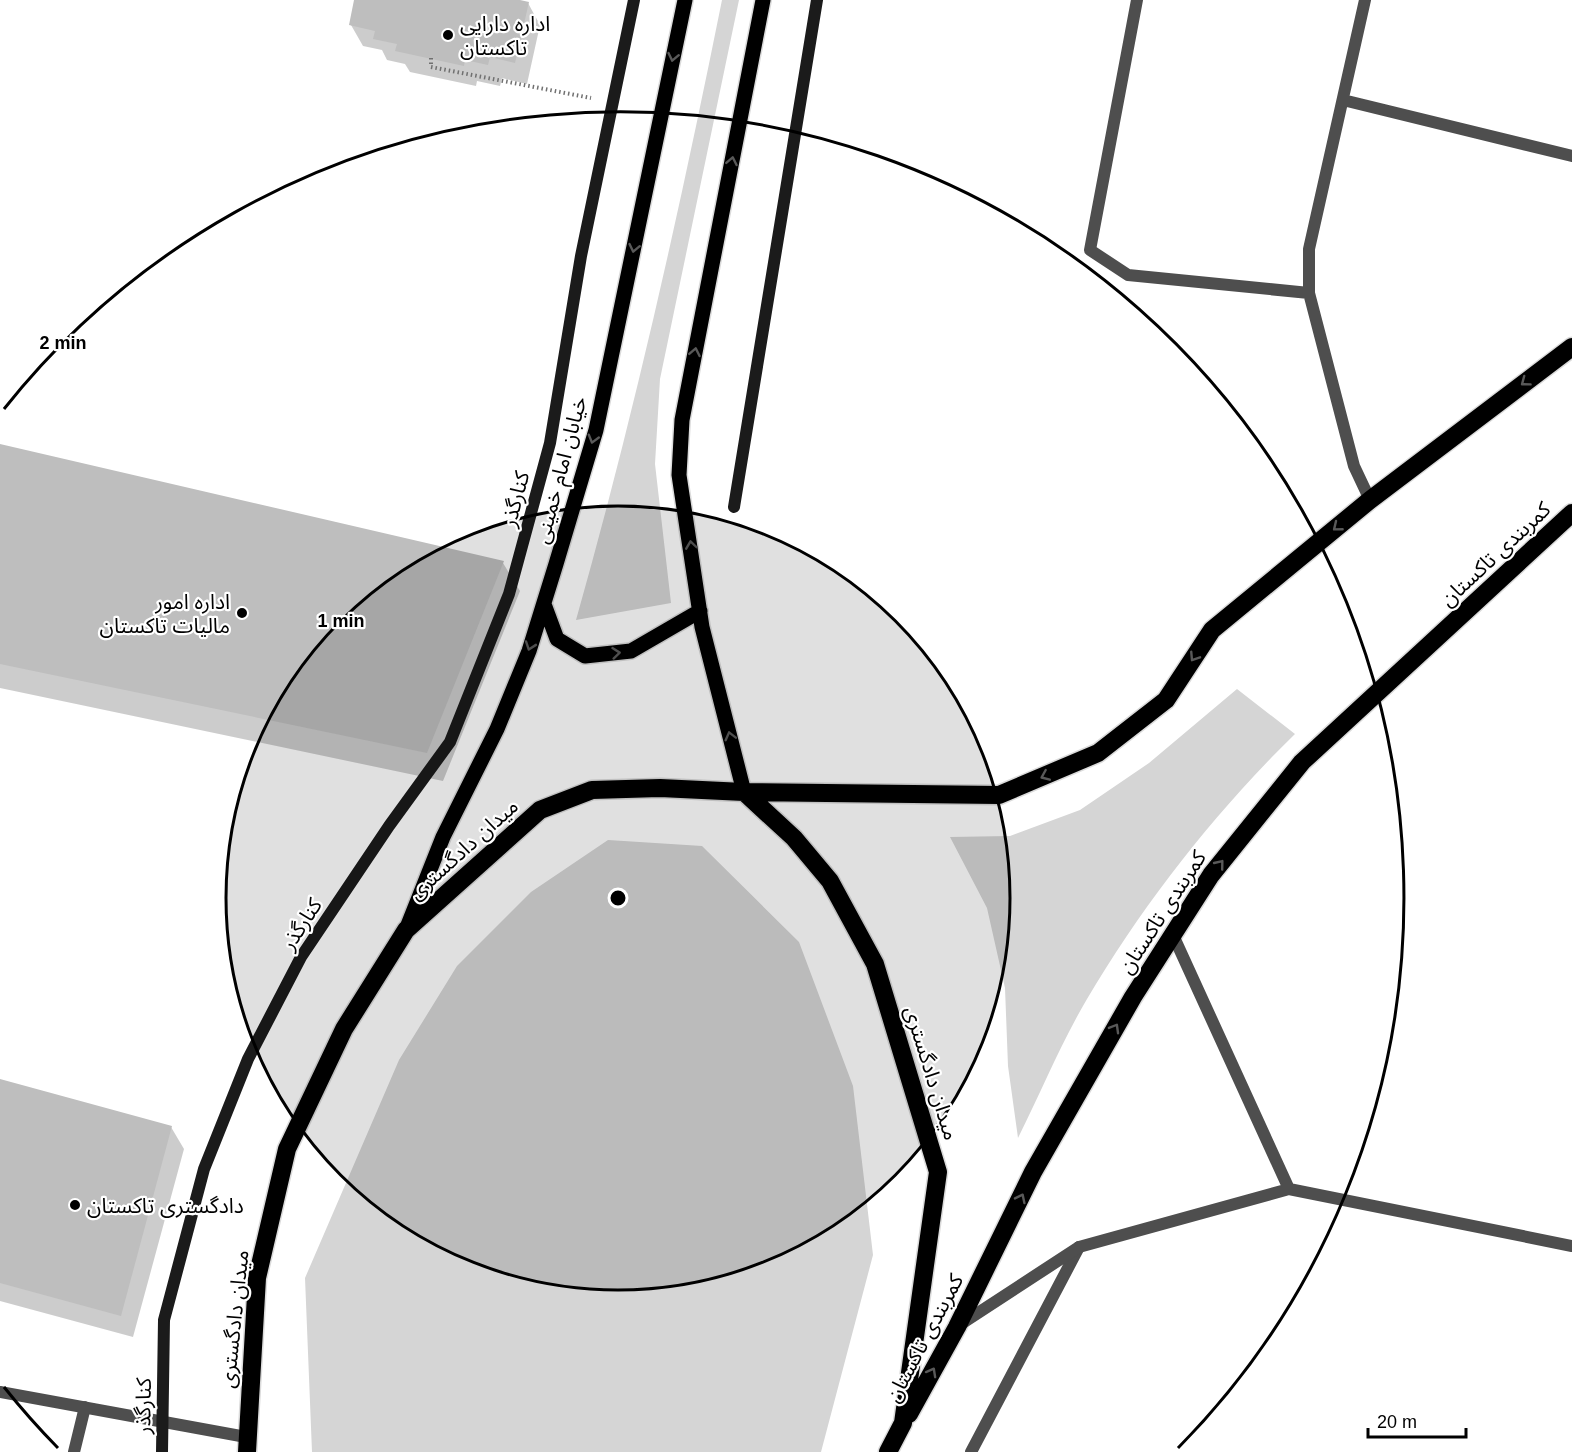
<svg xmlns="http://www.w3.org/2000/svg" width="1572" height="1452" font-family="Arial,'Noto Sans Arabic',sans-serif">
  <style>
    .green { fill: #d5d5d5 }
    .shadow { fill: #0003 }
    .building { fill: #bebebe }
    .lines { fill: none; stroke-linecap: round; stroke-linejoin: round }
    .primary-casing { stroke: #dbdbdb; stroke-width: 18 }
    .highway-casing { stroke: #dbdbdb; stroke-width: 21 }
    .path { stroke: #707070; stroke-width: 4; stroke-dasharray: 1.5 3; stroke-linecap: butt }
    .lane { stroke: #4e4e4e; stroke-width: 12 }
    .street { stroke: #4e4e4e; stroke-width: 12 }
    .secondary { stroke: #1b1b1b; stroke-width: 12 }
    .primary { stroke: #000; stroke-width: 15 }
    .highway { stroke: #000; stroke-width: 18 }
    .oneway { stroke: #595959 }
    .ring { fill: none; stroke: #000; stroke-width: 3 }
    .poi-dot { fill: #000; stroke: #fff; stroke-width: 2 }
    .labels { text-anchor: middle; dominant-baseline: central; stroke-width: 4.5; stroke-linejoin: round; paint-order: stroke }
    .poi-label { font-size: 21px; fill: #000; stroke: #fff; text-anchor: start }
    .street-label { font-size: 21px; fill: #000; stroke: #fff }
    .centre { fill: #000; stroke: #fff; stroke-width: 3 }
    .ring-label { font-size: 18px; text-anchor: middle; font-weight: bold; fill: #000; stroke: #fff; stroke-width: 4.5; stroke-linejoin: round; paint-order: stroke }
  </style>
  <rect width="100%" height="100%" fill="#fff"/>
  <!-- green -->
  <path class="green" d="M 722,0 L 739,0 L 660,379 L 655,464 L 671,603 L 576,620 C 634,415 680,209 722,0 Z
    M 1237,689 L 1295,734 C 1215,812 1144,903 1087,999 C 1061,1043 1041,1092 1018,1138 L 1008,1066 L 1005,988 L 987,908 L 950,837 L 1010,836 L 1080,810 L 1149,763 Z
    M 608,840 L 702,846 L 799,942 L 853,1086 L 873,1255 L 821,1452 L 312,1452 L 305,1278 L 399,1060 L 457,966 L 531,892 Z"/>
  <!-- shadow -->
  <path class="shadow" d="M 356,0 L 513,0 L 528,3 L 540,25 L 527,84 L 502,78 L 500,86 L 477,81 L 476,86 L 410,72 L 405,64 L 387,60 L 382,50 L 363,46 L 351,25 Z
    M 0,446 L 503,563 L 520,591 L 443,781 L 0,688 Z
    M 0,1081 L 171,1127 L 184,1149 L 133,1337 L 0,1301 Z"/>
  <!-- building -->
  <path class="building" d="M 354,0 L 520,0 L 529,2 L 515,63 L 490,57 L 488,65 L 465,60 L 464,66 L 395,51 L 397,44 L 373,39 L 375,31 L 349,25 Z
    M 0,444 L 504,561 L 427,753 L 0,664 Z
    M 0,1079 L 172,1126 L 121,1316 L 0,1283 Z"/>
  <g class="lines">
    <!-- primary casing -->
    <g class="primary-casing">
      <path id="primary" d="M 544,604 L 557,639 L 585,656 L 631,651 L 700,611
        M 744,792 L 702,627 L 679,475 L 682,420 L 763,0
        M 406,930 L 443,837 L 497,729 L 529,651 L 556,564 L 596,430 L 685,0"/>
    </g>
    <!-- highway casing -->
    <g class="highway-casing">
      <path id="highway" d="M 744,792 L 999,795 L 1098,753 L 1166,700 L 1212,630 L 1370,500 L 1572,347
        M 909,1414 L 957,1327 L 1033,1172 L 1133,997 L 1211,875 L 1302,762 L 1572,513
        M 247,1452 L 257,1278 L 287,1149 L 344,1029 L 406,930 L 540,810 L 592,790 L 660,788 L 744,792 L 794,838 L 830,881 L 875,964 L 938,1172 L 903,1423 L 888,1452"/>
    </g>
    <!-- path -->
    <path class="path" d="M 431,58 L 431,67 L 591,98"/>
    <!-- lane -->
    <path class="lane" d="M 971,1452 L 1079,1247"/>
    <!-- street -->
    <path class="street" d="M 1137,0 L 1090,250 L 1128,275 L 1309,293
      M 1365,0 L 1309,249 L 1309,293 L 1354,466 L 1370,500
      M 1343,100 L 1572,156
      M 1173,935 L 1289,1189
      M 958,1326 L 1079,1247 L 1289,1189 L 1572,1246
      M 0,1392 L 246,1437
      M 74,1452 L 85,1407"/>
    <!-- secondary -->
    <path class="secondary" d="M 734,507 L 817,0
      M 162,1452 L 164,1320 L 204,1169 L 248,1059 L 301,957 L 389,826 L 450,742 L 509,594 L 550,443 L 581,256 L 634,0"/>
    <!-- primary -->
    <use href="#primary" class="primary"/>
    <!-- highway -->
    <use href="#highway" class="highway"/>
  </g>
  <!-- one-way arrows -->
  <defs><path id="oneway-chevron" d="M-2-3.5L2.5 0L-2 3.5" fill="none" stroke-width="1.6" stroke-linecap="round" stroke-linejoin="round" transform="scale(1.5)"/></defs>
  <g class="oneway">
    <use href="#oneway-chevron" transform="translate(673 57) rotate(102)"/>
    <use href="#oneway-chevron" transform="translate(732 161) rotate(-79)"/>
    <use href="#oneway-chevron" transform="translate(634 248) rotate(102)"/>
    <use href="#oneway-chevron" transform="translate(695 352) rotate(-79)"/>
    <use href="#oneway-chevron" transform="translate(1525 382) rotate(143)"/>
    <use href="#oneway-chevron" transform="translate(593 439) rotate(106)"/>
    <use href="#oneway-chevron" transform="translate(1337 527) rotate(141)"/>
    <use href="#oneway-chevron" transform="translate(691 545) rotate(-98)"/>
    <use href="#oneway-chevron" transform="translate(530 646) rotate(109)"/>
    <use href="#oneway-chevron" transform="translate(616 653) rotate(-6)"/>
    <use href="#oneway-chevron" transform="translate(1194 657) rotate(123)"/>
    <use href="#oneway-chevron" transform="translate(730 736) rotate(-104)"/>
    <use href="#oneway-chevron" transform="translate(1045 776) rotate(157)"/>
    <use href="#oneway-chevron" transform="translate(1220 864) rotate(-51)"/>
    <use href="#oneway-chevron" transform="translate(1115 1028) rotate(-60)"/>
    <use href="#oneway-chevron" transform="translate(1021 1198) rotate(-64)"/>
    <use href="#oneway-chevron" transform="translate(932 1372) rotate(-61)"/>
  </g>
  <!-- distance rings -->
  <circle cx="618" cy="898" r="392" fill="#000" fill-opacity=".12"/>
  <g class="ring">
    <circle cx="618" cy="898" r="392"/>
    <path d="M58 1448A785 785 0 0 1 4 1387M4 409A785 785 0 1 1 1178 1448"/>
  </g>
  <!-- markers -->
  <g class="poi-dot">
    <circle cx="448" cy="35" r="6"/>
    <circle cx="242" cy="613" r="6"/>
    <circle cx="75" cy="1205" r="6"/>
  </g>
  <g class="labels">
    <!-- poi labels -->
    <g class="poi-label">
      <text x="460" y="23">اداره دارایی<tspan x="460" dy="24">تاکستان</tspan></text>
      <text x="230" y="601" text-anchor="end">اداره امور<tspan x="230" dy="24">مالیات تاکستان</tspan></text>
      <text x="87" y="1205">دادگستری تاکستان</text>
    </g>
    <!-- street labels -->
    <g class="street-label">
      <text transform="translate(560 470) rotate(-75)">خیابان امام خمینی</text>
      <text transform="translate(515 499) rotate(-75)">کنارگذر</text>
      <text transform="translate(1495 554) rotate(-43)">کمربندی تاکستان</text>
      <text transform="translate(463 849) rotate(-42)">میدان دادگستری</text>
      <text transform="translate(1162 912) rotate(-57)">کمربندی تاکستان</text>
      <text transform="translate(301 924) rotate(-57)">کنارگذر</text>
      <text transform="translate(932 1073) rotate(73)">میدان دادگستری</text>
      <text transform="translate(234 1319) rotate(-84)">میدان دادگستری</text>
      <text transform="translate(924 1338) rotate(-62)">کمربندی تاکستان</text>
      <text transform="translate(143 1406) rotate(-89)">کنارگذر</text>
    </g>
  </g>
  <circle cx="618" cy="898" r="9" class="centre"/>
  <g class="ring-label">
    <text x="63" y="349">2 min</text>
    <text x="341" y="627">1 min</text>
  </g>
  <!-- scale -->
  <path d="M1368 1428v9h98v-9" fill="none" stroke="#000000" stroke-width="3"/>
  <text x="1377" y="1428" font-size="18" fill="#000000" stroke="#ffffff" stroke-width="4.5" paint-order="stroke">20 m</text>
</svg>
